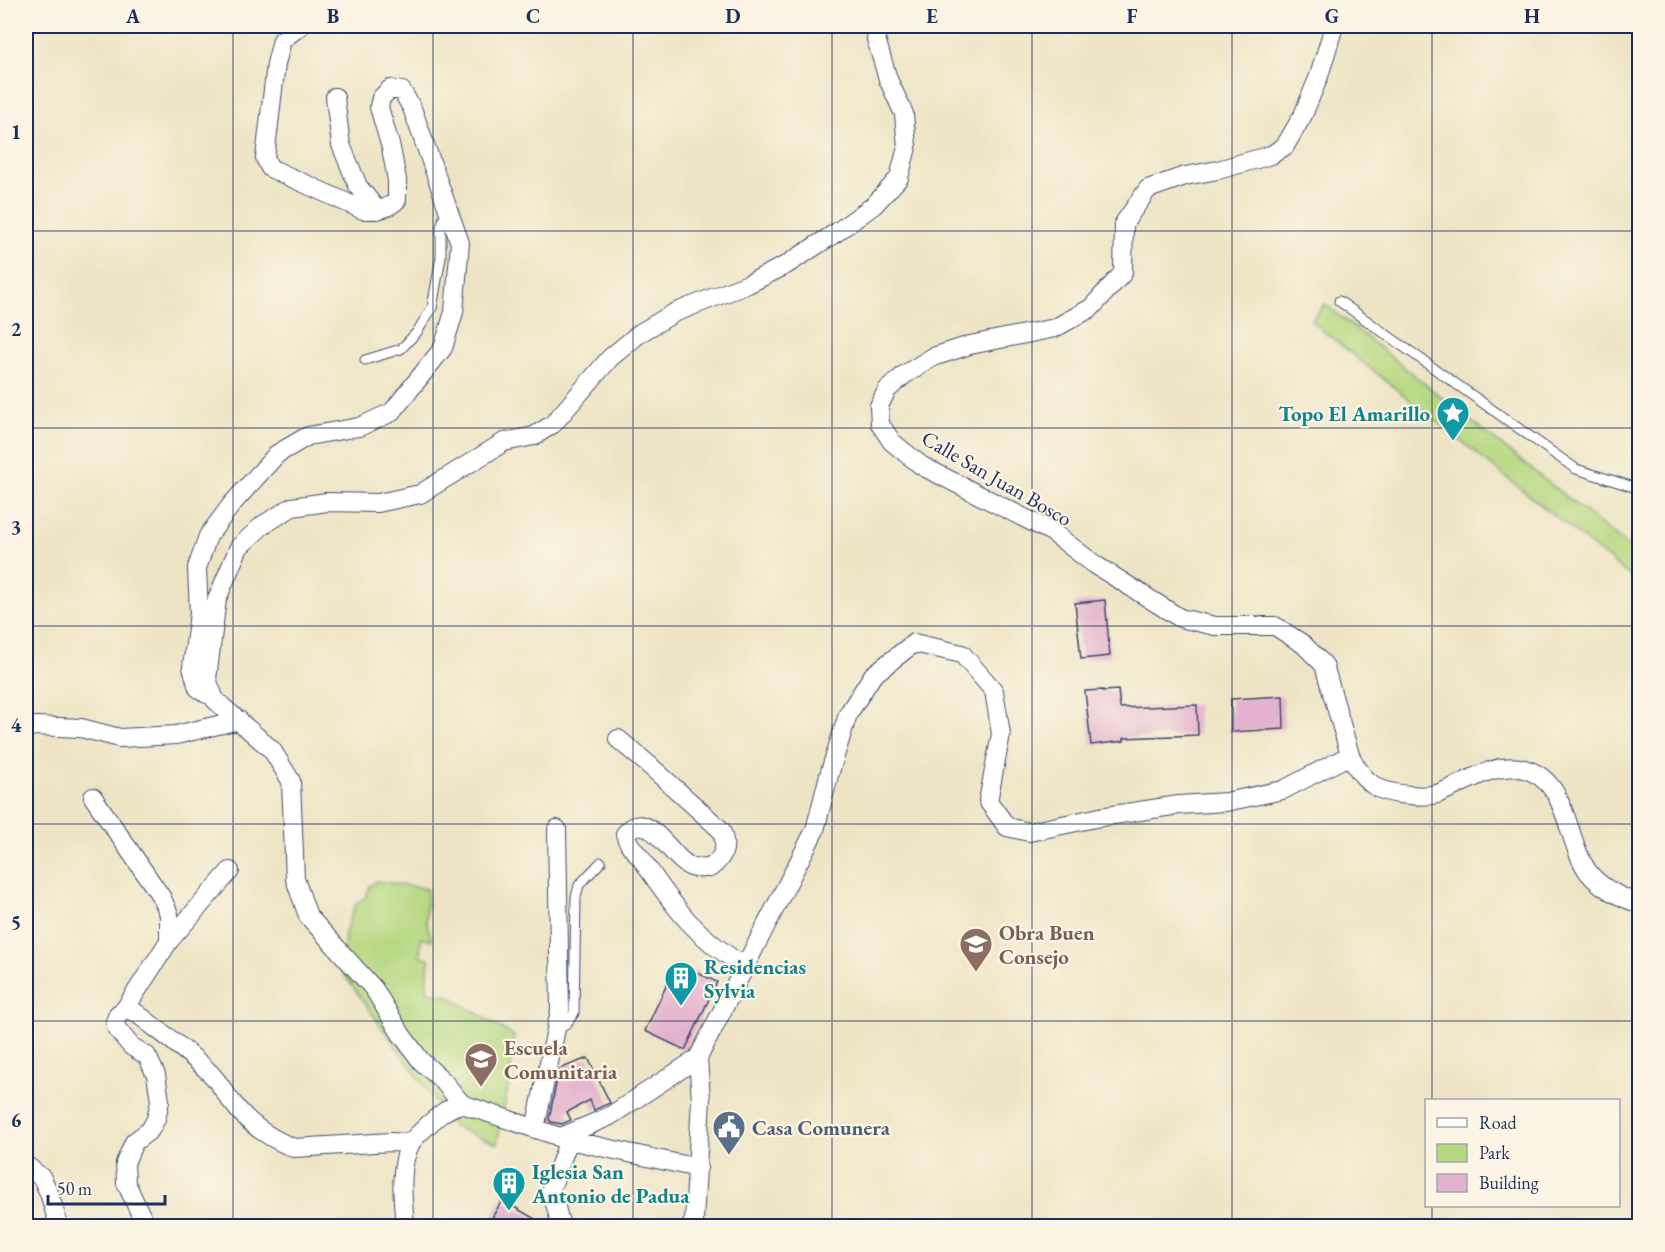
<svg xmlns="http://www.w3.org/2000/svg" width="1665" height="1252" font-family="'EB Garamond',serif">
  <style>
    .green { fill: #b5d880; stroke: #68846f; stroke-width: 1.5 }
    .building { fill: #e4b2ce }
    .lines { fill: none; stroke-linecap: round; stroke-linejoin: round }
    .lane-casing { stroke: #3b4a6d; stroke-width: 11 }
    .street-casing { stroke: #3b4a6d; stroke-width: 20 }
    .lane { stroke: #fff; stroke-width: 9 }
    .street { stroke: #fff; stroke-width: 18 }
    .grid { fill: none; stroke: #1b2f5e; stroke-width: 1.5; stroke-opacity: 0.55 }
    .labels { text-anchor: middle; dominant-baseline: central; stroke-width: 4.5; stroke-linejoin: round; paint-order: stroke }
    .culture-label { font-size: 21px; font-weight: bold; fill: #0d838f; stroke: #fcf5e5; text-anchor: start }
    .street-label { font-size: 21px; fill: #1b2f5e; stroke: #fcf5e5 }
    .education-label { font-size: 21px; font-weight: bold; fill: #785e54; stroke: #fcf5e5; text-anchor: start }
    .service-label { font-size: 21px; font-weight: bold; fill: #4e5e75; stroke: #fcf5e5; text-anchor: start }
    .neatline { fill: none; stroke: #1b2f5e; stroke-width: 2 }
    .grid-label { font-size: 20px; text-anchor: middle; font-weight: bold; fill: #1b2f5e }
  </style>
  <rect width="100%" height="100%" fill="#fcf5e5"/>
  <filter id="ink" filterUnits="userSpaceOnUse"><feTurbulence type="fractalNoise" baseFrequency=".0167" numOctaves="2"/><feDisplacementMap in="SourceGraphic" scale="12" xChannelSelector="R" yChannelSelector="G"/><feConvolveMatrix kernelMatrix="1 2 1 2 8 2 1 2 1" color-interpolation-filters="sRGB"/></filter>
  <filter id="wash" filterUnits="userSpaceOnUse"><feTurbulence type="fractalNoise" baseFrequency=".008" numOctaves="4" result="noise"/><feDisplacementMap in="SourceGraphic" scale="24" xChannelSelector="R" yChannelSelector="G"/><feGaussianBlur stdDeviation="1.35" result="paint"/><feColorMatrix in="noise" values="0 0 0 0 0 0 0 0 0 0 0 0 0 0 0 0 0 1.4 0 .05"/><feComposite in="paint" operator="in"/></filter>
  <g filter="url(#wash)">
    <rect width="100%" height="100%" fill="#eee4c5"/>
    <!-- green -->
    <path class="green" d="M 1325,304 L 1639,555 L 1639,567 L 1631,577 L 1311,321 Z
      M 377,881 L 427,889 L 426,921 L 432,940 L 421,938 L 420,956 L 429,958 L 427,992 L 447,995 L 514,1036 L 510,1077 L 497,1144 L 454,1127 L 335,962 L 344,953 L 345,932 L 356,904 L 366,897 L 370,886 Z"/>
    <g id="blocks">
      <!-- building -->
      <path class="building" d="M 1105,600 L 1110,656 L 1081,659 L 1075,603 Z
        M 1103,690 L 1103,691 L 1118,690 L 1120,708 L 1197,705 L 1198,735 L 1124,738 L 1124,741 L 1091,745 L 1085,691 Z
        M 1283,696 L 1284,729 L 1231,732 L 1231,699 Z
        M 677,963 L 717,982 L 685,1050 L 645,1031 Z
        M 588,1058 L 610,1103 L 594,1110 L 590,1100 L 567,1112 L 571,1120 L 562,1124 L 551,1122 L 549,1119 L 559,1069 Z
        M 502,1200 L 549,1227 L 487,1227 Z"/>
    </g>
  </g>
  <g filter="url(#ink)">
    <use href="#blocks" fill-opacity="0" stroke="#3b4a6d" stroke-width="1.5"/>
    <g class="lines">
      <!-- lane casing -->
      <g class="lane-casing">
        <path id="lane" d="M 1339,301 L 1576,469 L 1640,489
          M 365,360 L 401,349 L 417,332 L 432,308 L 441,257 L 441,227 L 446,211
          M 558,1028 L 567,1023 L 574,1013 L 576,897 L 579,885 L 601,862"/>
      </g>
      <!-- street casing -->
      <g class="street-casing">
        <path id="street" d="M 335,97 L 341,145 L 358,186 L 377,210
          M 207,694 L 198,688 L 192,667 L 199,613 L 197,568 L 208,536 L 232,504 L 277,454 L 308,436 L 359,427 L 392,412 L 443,348 L 454,312 L 460,243 L 412,108 L 402,91 L 390,89 L 381,98 L 379,107 L 391,148 L 397,180 L 397,200 C 387,210 377,210 363,210 L 270,168 L 265,158 L 276,64 L 282,40 L 300,26
          M 26,728 L 36,726 L 81,728 L 120,738 L 176,735 L 239,720
          M 618,739 L 649,765 L 721,830 C 728,847 724,857 710,868 C 704,868 696,869 691,867 C 670,859 649,805 625,834 C 628,846 636,851 643,861 C 674,907 696,938 746,967
          M 1350,755 C 1364,784 1378,793 1410,795 C 1418,796 1429,796 1437,794 C 1465,784 1493,761 1524,769 C 1569,780 1565,841 1589,873 C 1601,888 1622,898 1640,904
          M 93,797 L 162,898 L 169,914 L 169,941 L 125,1009
          M 169,941 L 230,871
          M 698,1058 L 815,830 L 829,775 L 848,714 L 873,675 L 914,643 L 962,654 L 994,691 L 1001,734 L 988,801 L 1007,827 L 1029,832 L 1100,817 L 1179,805 L 1226,802 L 1283,790 L 1350,755 L 1324,665 L 1303,644 L 1275,626 L 1215,626 L 1180,618 L 1094,564 L 1052,532 L 922,466 L 892,442 L 880,424 L 879,406 L 887,390 L 904,375 L 933,357 L 970,345 L 1055,328 L 1091,308 L 1123,273 L 1124,223 L 1148,189 L 1185,176 L 1218,170 L 1271,155 L 1285,146 L 1303,115 L 1319,76 L 1334,26
          M 535,1129 L 560,1010 L 557,829
          M 559,1138 L 610,1116 L 698,1058
          M 26,1165 L 42,1178 L 49,1193 L 59,1226
          M 698,1168 L 569,1140 L 462,1104 L 443,1081 L 421,1061 L 401,1034 L 374,989 L 308,916 L 295,879 L 291,781 L 272,750 L 215,700 L 207,679 L 217,599 L 239,547 L 263,525 L 292,507 L 327,502 L 378,503 L 420,494 L 504,442 L 534,436 L 553,424 L 610,358 L 640,333 L 674,313 L 748,284 L 786,265 L 837,232 L 874,205 L 899,178 L 907,147 L 904,114 L 888,79 L 876,39 L 879,26
          M 146,1226 L 126,1183 L 125,1163 L 134,1142 L 150,1130 L 156,1119 L 160,1101 L 156,1075 L 147,1056 L 131,1046 L 117,1029 L 115,1022 L 118,1014 L 125,1009 L 135,1012 C 160,1032 187,1050 210,1073 C 219,1082 224,1092 232,1102 C 248,1124 269,1138 294,1148 L 391,1142 L 411,1143
          M 405,1226 C 403,1202 398,1166 411,1143 C 414,1137 422,1131 427,1126 C 438,1116 448,1107 462,1104
          M 561,1226 L 551,1189 L 569,1140
          M 691,1226 L 694,1220 L 701,1100 L 698,1058"/>
      </g>
      <!-- lane -->
      <use href="#lane" class="lane"/>
      <!-- street -->
      <use href="#street" class="street"/>
    </g>
  </g>
  <!-- grid -->
  <path class="grid" d="M 233,26 L 233,1226M 433,26 L 433,1226M 633,26 L 633,1226M 832,26 L 832,1226M 1032,26 L 1032,1226M 1232,26 L 1232,1226M 1432,26 L 1432,1100M 26,231 L 1640,231M 26,428 L 1640,428M 26,626 L 1640,626M 26,824 L 1640,824M 26,1021 L 1640,1021M 1432,1206 L 1432,1226"/>
  <!-- icons -->
  <defs>
    <g id="sight-pin" transform="scale(1.725)"><path d="M0 17L-7.5 6A9.5 9.5 0 1 1 7.5 6Z" fill="#0f9aa8" stroke="#fcf5e5"/><path d="M0-6L1.8-2.2L6-1.7L2.9 1.2L3.7 5.4L0 3.3L-3.7 5.4L-2.9 1.2L-6-1.7L-1.8-2.2Z" fill="#fff"/></g>
    <g id="school-pin" transform="scale(1.725)"><path d="M0 17L-7.5 6A9.5 9.5 0 1 1 7.5 6Z" fill="#8d6e63" stroke="#fcf5e5"/><path d="M0-5L7-2L0 1L-7-2ZM-4 1L0 2.5L4 1V4Q0 6-4 4Z" fill="#fff"/></g>
    <g id="building-pin" transform="scale(1.725)"><path d="M0 17L-7.5 6A9.5 9.5 0 1 1 7.5 6Z" fill="#0f9aa8" stroke="#fcf5e5"/><path d="M-4-6H4V6H1V3H-1V6H-4ZM-2.5-4.3h1.7v1.8h-1.7ZM.8-4.3h1.7v1.8H.8ZM-2.5-1h1.7V.8h-1.7ZM.8-1h1.7V.8H.8Z" fill="#fff"/></g>
    <g id="civic-pin" transform="scale(1.725)"><path d="M0 17L-7.5 6A9.5 9.5 0 1 1 7.5 6Z" fill="#5c6f8a" stroke="#fcf5e5"/><path d="M-.6-6.5H3V-4.5H.6V-3L4-1V1h2V6H-6V1h2V-1L-.6-3ZM-1.2 2.5V6h2.4V2.5Z" fill="#fff"/></g>
  </defs>
  <g fill-rule="evenodd">
    <use href="#sight-pin" x="1453" y="413"/>
    <use href="#school-pin" x="976" y="944"/>
    <use href="#building-pin" x="681" y="978"/>
    <use href="#school-pin" x="481" y="1059"/>
    <use href="#civic-pin" x="729" y="1127"/>
    <use href="#building-pin" x="509" y="1183"/>
  </g>
  <g class="labels">
    <!-- culture labels -->
    <g class="culture-label">
      <text x="1430" y="413" text-anchor="end">Topo El Amarillo</text>
      <text x="704" y="966">Residencias<tspan x="704" dy="24">Sylvia</tspan></text>
      <text x="532" y="1171">Iglesia San<tspan x="532" dy="24">Antonio de Padua</tspan></text>
    </g>
    <!-- street labels -->
    <g class="street-label">
      <text transform="translate(997 478) rotate(30)">Calle San Juan Bosco</text>
    </g>
    <!-- education labels -->
    <g class="education-label">
      <text x="999" y="932">Obra Buen<tspan x="999" dy="24">Consejo</tspan></text>
      <text x="504" y="1047">Escuela<tspan x="504" dy="24">Comunitaria</tspan></text>
    </g>
    <!-- service labels -->
    <g class="service-label">
      <text x="752" y="1127">Casa Comunera</text>
    </g>
  </g>
  <!-- margin -->
  <rect width="1665" height="1252" fill="none" stroke="#fcf5e5" stroke-width="66"/>
  <!-- legend -->
  <rect x="1425" y="1099" width="195" height="108" fill="#fcf5e5" stroke="#a2a6af" stroke-width="1.5"/>
  <rect x="1437" y="1118" width="30" height="9" fill="#ffffff" stroke="#a2a6af" stroke-width="1.5"/>
  <text x="1479" y="1129" font-size="18" fill="#1b2f5e">Road</text>
  <rect x="1437" y="1144" width="30" height="18" fill="#b5d880" stroke="#a2a6af" stroke-width="1.5"/>
  <text x="1479" y="1159" font-size="18" fill="#1b2f5e">Park</text>
  <rect x="1437" y="1174" width="30" height="18" fill="#e4b2ce" stroke="#a2a6af" stroke-width="1.5"/>
  <text x="1479" y="1189" font-size="18" fill="#1b2f5e">Building</text>
  <!-- scale -->
  <path d="M48 1195v9h117v-9" fill="none" stroke="#1b2f5e" stroke-width="3"/>
  <text x="57" y="1195" font-size="18" fill="#1b2f5e" stroke="#fcf5e5" stroke-width="4.5" paint-order="stroke">50 m</text>
  <rect x="33" y="33" width="1599" height="1186" class="neatline"/>
  <g class="grid-label">
    <text x="133" y="23">A</text>
    <text x="333" y="23">B</text>
    <text x="533" y="23">C</text>
    <text x="733" y="23">D</text>
    <text x="932" y="23">E</text>
    <text x="1132" y="23">F</text>
    <text x="1332" y="23">G</text>
    <text x="1532" y="23">H</text>
    <text x="16" y="139">1</text>
    <text x="16" y="336">2</text>
    <text x="16" y="534">3</text>
    <text x="16" y="732">4</text>
    <text x="16" y="929">5</text>
    <text x="16" y="1127">6</text>
  </g>
</svg>
